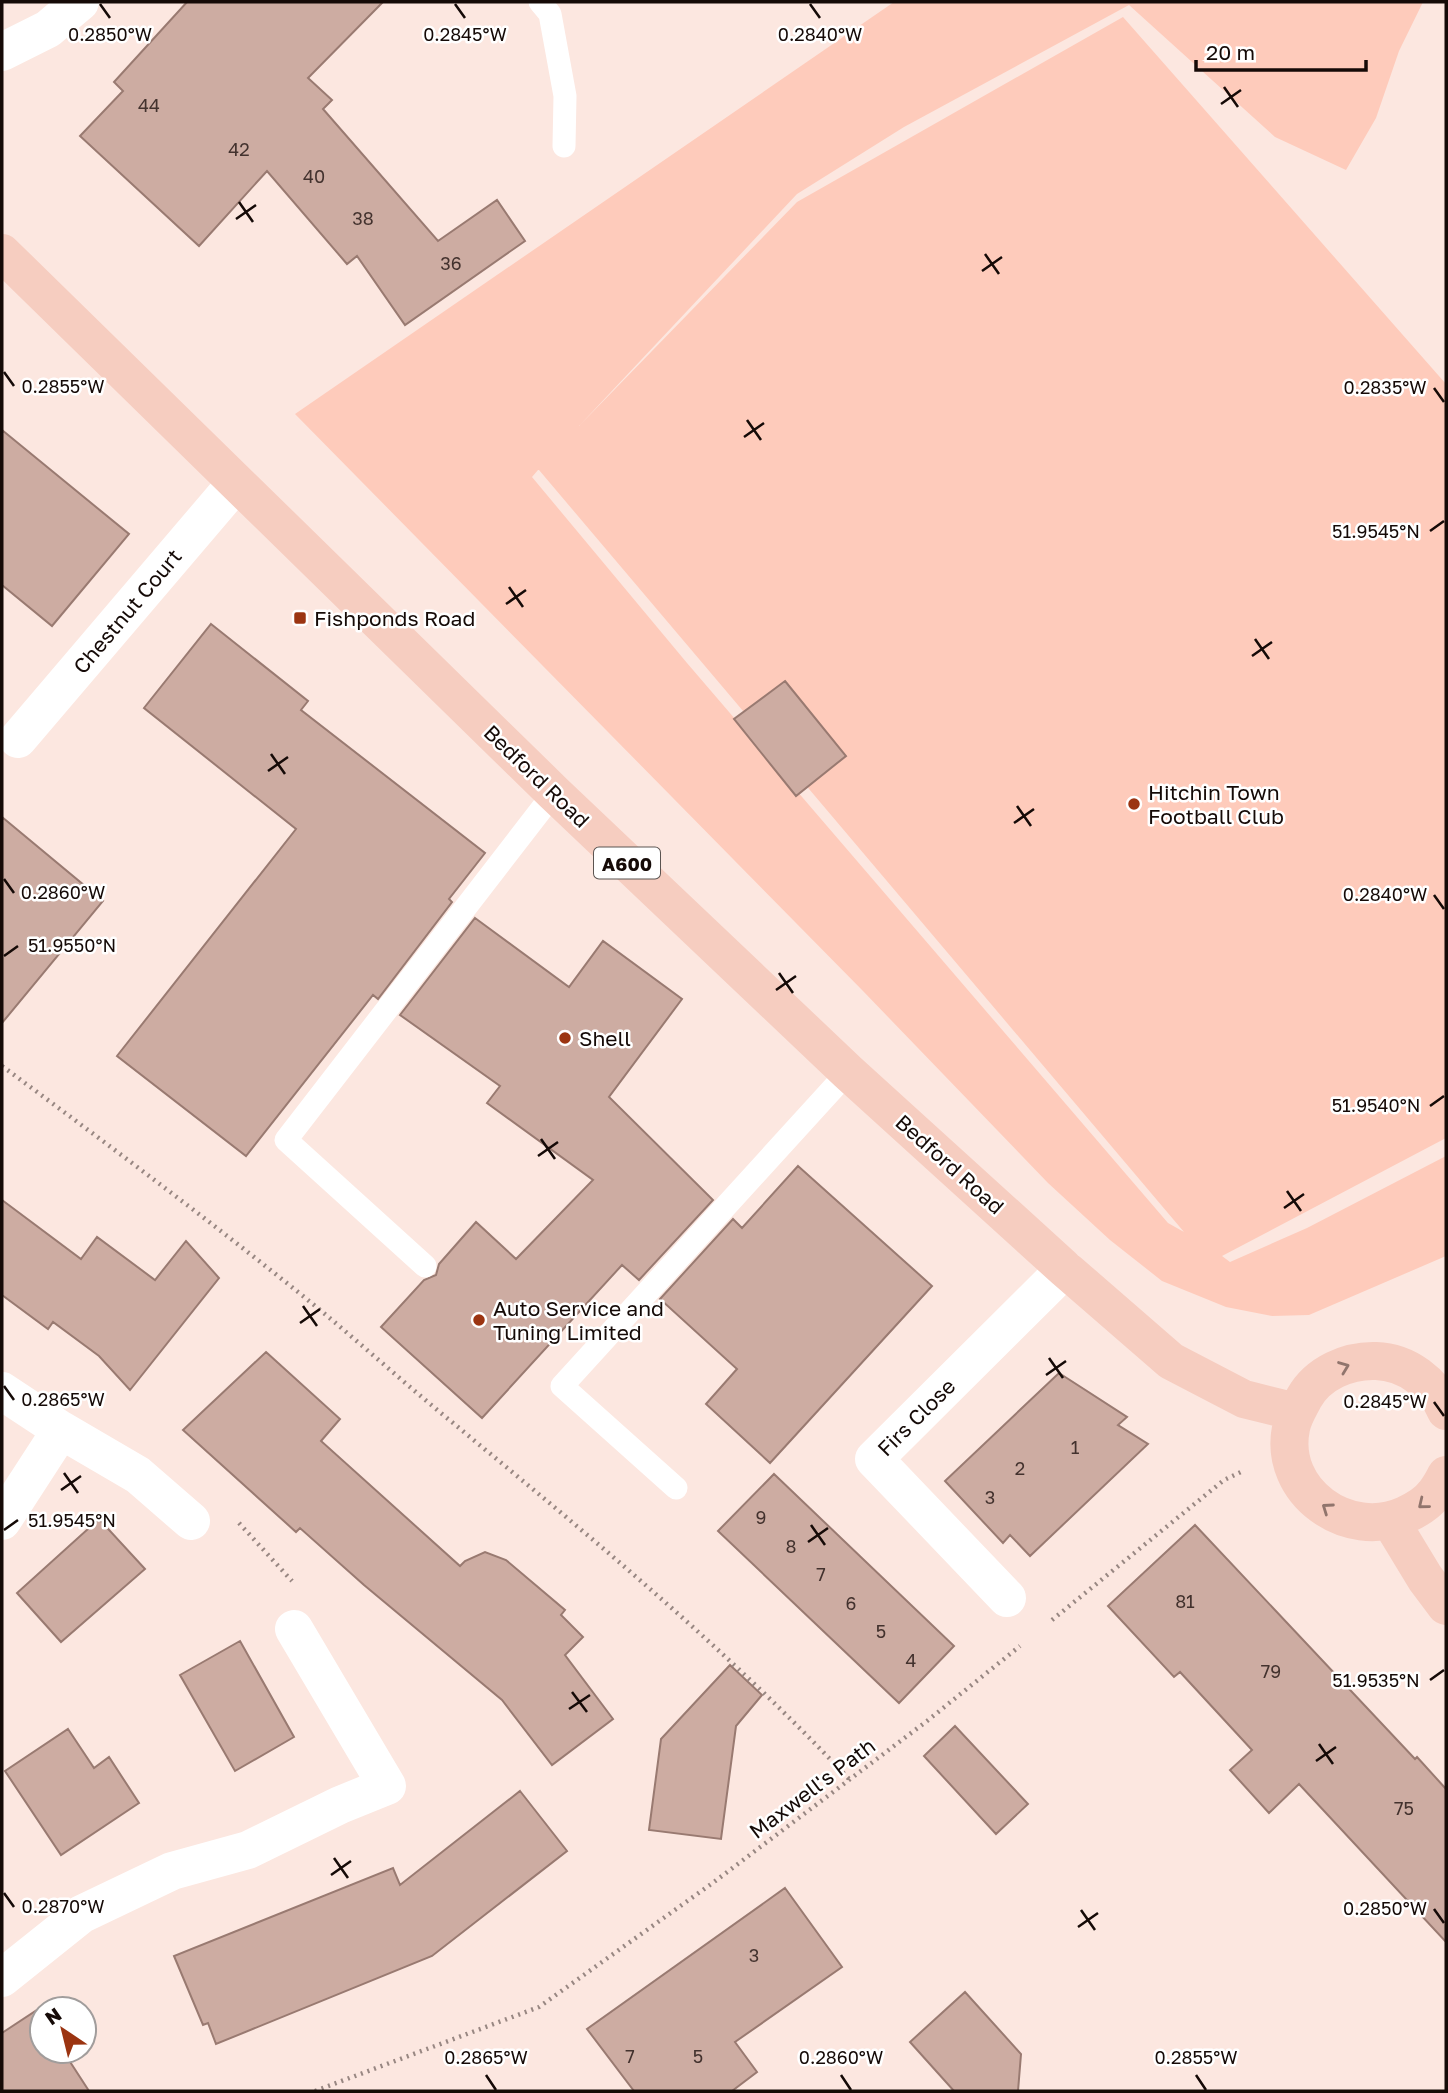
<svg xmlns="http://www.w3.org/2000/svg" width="1448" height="2093" font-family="'Golos Text',sans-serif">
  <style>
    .green { fill: #fecbbb; fill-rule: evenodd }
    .building { fill: #cdaca2; stroke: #997a71; stroke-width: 2 }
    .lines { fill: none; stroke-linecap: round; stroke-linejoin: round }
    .path { stroke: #988782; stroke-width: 4.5; stroke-dasharray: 2 5; stroke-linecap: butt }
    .service { stroke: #fff; stroke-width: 23 }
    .minor { stroke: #fff; stroke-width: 38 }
    .primary { stroke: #f6cdc0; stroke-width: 38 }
    .oneway { stroke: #91756d }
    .ticks { fill: none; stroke: #150a07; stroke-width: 2.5 }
    .poi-dot { fill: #9b3411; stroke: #fff; stroke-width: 2.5 }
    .labels { text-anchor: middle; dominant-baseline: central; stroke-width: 5; stroke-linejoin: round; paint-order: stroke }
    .number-label { font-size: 18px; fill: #43322e }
    .shield { fill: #fff; stroke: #5b5451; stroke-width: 2 }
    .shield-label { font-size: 19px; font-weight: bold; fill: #150a07 }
    .street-label { font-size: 21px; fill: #150a07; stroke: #fff }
    .poi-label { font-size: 21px; fill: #150a07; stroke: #fff; text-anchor: start }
    .ticks-label { font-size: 18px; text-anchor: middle; fill: #150a07; stroke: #fff; stroke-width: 5; stroke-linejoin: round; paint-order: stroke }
  </style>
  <rect width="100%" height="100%" fill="#fce7e0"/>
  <!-- green -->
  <path class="green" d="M 894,2 L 1423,2 L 1399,51 L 1376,118 L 1346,170 L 1275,137 L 1129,5 L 904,127 L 797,194 L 579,426 L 797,202 L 1123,17 L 1446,384 L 1446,1138 L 1222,1256 L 1230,1262 L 1307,1228 L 1446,1156 L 1446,1256 L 1309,1315 L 1272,1316 L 1226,1307 L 1162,1281 L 1110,1240 L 1048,1183 L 863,991 L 295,414 ZM 538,470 L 539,470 L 1184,1232 L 1168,1223 L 687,663 L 532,477 Z"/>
  <!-- building -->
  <path class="building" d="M 187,2 L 383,2 L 308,78 L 332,100 L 323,109 L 438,241 L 497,200 L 525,241 L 405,325 L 357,256 L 347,264 L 267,171 L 199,246 L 80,136 L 123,91 L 114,82 Z
    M 2,430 L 129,534 L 52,626 L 2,585 Z
    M 211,624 L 308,701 L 301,710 L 485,853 L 449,899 L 452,902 L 378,999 L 373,995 L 246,1156 L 117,1056 L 296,829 L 144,708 Z
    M 785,681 L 846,756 L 796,796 L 734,719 Z
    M 2,817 L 103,901 L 2,1023 Z
    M 475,918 L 569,987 L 603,941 L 682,999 L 609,1097 L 713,1200 L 639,1280 L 622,1265 L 482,1418 L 381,1327 L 424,1280 L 436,1275 L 439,1264 L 476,1222 L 516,1259 L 593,1180 L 487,1103 L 500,1086 L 400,1015 Z
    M 798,1166 L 932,1286 L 770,1463 L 706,1404 L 737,1369 L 660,1299 L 733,1219 L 742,1228 Z
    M 2,1200 L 81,1259 L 97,1237 L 155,1280 L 186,1241 L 219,1278 L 130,1390 L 99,1356 L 53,1322 L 48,1329 L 2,1295 Z
    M 266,1352 L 340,1419 L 321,1441 L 460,1566 L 465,1561 L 485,1552 L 506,1560 L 565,1610 L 561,1615 L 583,1637 L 565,1655 L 613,1719 L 552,1765 L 502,1700 L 364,1585 L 300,1528 L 296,1532 L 183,1430 Z
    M 1059,1373 L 1127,1417 L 1118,1425 L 1148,1444 L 1030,1556 L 1010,1535 L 1003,1543 L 945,1481 Z
    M 774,1474 L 954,1646 L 899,1703 L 718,1531 Z
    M 99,1519 L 145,1569 L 61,1642 L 17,1593 Z
    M 1195,1525 L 1415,1759 L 1417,1757 L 1446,1789 L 1446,1942 L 1299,1784 L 1269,1813 L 1230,1770 L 1252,1750 L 1180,1672 L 1174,1677 L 1108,1606 Z
    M 240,1641 L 294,1737 L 235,1771 L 180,1675 Z
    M 730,1665 L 762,1695 L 736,1726 L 721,1839 L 649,1830 L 661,1739 Z
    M 955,1726 L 1028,1804 L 996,1834 L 924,1756 Z
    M 68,1729 L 94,1768 L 109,1757 L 139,1803 L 61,1855 L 5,1771 Z
    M 520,1791 L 567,1851 L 432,1956 L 216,2044 L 208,2023 L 203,2025 L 174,1956 L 393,1868 L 400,1885 Z
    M 785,1888 L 842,1967 L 735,2042 L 757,2072 L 732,2091 L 634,2091 L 587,2029 Z
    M 965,1992 L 1021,2054 L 1018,2091 L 954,2091 L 910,2042 Z
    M 37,2010 L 42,2019 L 42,2051 L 63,2051 L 89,2091 L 2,2091 L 2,2033 Z"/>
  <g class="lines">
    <!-- path -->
    <path class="path" d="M 2,1066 C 102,1140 201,1214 298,1292 C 349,1333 397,1377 447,1418 C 586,1533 725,1647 849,1779
      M 239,1523 L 292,1581
      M 1052,1620 L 1224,1480 L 1243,1471
      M 315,2091 L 539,2007 L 714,1882 L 927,1721 L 1020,1646"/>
    <!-- service -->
    <path class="service" d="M 540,2 L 550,14 L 565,96 L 564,146
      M 425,1266 L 286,1140 L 554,793
      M 676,1488 L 562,1386 L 848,1072"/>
    <!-- minor -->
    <path class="minor" d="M 2,52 L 48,29 L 80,2
      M 18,739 L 236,483
      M 2,1391 L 61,1430 L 138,1475 L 191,1521
      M 2,1521 L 61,1430
      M 1007,1598 L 874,1459 L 1065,1269
      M 2,1978 L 82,1914 L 172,1871 L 248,1850 L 340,1805 L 387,1786 L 294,1629"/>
    <!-- primary -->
    <path class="primary" d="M 2,253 L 554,793 L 848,1072 L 1065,1269 L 1171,1361 L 1244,1399 L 1296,1412
      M 1446,1411 C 1434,1383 1407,1362 1376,1361 C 1348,1360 1318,1373 1304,1398 C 1299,1408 1293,1417 1291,1428 C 1278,1492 1348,1541 1405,1515 C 1416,1510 1428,1503 1435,1493 C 1439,1488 1443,1481 1446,1475
      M 1391,1522 L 1425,1578 L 1446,1606"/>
  </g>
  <!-- one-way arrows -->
  <defs><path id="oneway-chevron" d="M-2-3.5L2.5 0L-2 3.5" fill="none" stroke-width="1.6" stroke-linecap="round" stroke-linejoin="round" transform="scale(1.75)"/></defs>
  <g class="oneway">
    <use href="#oneway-chevron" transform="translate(1344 1367) rotate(-21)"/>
    <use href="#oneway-chevron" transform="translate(1423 1504) rotate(141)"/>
    <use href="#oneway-chevron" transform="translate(1327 1508) rotate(-145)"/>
  </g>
  <!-- ticks -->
  <path class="ticks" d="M 100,4 L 110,18M 455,4 L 465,18M 810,4 L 820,18M 1224,87 L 1238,107M 1221,104 L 1241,90M 239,202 L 253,222M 236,219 L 256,205M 985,254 L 999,274M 982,271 L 1002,257M 4,372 L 14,386M 1434,388 L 1444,402M 747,420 L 761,440M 744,437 L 764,423M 1430,531 L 1444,521M 509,587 L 523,607M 506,604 L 526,590M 1255,639 L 1269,659M 1252,656 L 1272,642M 271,754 L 285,774M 268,771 L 288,757M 1017,806 L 1031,826M 1014,823 L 1034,809M 4,879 L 14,893M 1434,895 L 1444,909M 4,956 L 18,946M 779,973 L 793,993M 776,990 L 796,976M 1430,1106 L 1444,1096M 541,1139 L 555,1159M 538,1156 L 558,1142M 1287,1191 L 1301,1211M 1284,1208 L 1304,1194M 303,1306 L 317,1326M 300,1323 L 320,1309M 1049,1358 L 1063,1378M 1046,1375 L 1066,1361M 4,1386 L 14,1400M 1434,1402 L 1444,1416M 64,1473 L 78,1493M 61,1490 L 81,1476M 811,1525 L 825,1545M 4,1530 L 18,1520M 808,1542 L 828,1528M 1430,1680 L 1444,1670M 572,1692 L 587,1712M 569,1709 L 590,1695M 1319,1744 L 1333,1764M 1316,1761 L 1336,1747M 334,1858 L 348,1878M 331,1875 L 351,1861M 4,1893 L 14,1907M 1434,1909 L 1444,1923M 1081,1910 L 1095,1930M 1078,1927 L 1098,1913M 486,2075 L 496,2090M 841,2075 L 851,2090M 1196,2075 L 1206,2090"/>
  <!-- markers -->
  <g class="poi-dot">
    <rect x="293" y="611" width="14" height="14" rx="3.5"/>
    <circle cx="1134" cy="804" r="7"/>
    <circle cx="565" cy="1038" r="7"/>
    <circle cx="479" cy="1320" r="7"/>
  </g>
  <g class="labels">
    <!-- number labels -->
    <g class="number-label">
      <text x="149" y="105">44</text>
      <text x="239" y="149">42</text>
      <text x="314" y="176">40</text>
      <text x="363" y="218">38</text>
      <text x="451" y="263">36</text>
      <text x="1075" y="1447">1</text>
      <text x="1020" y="1468">2</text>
      <text x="990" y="1497">3</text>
      <text x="761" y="1517">9</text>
      <text x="791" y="1546">8</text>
      <text x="821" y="1574">7</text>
      <text x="1185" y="1601">81</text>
      <text x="851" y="1603">6</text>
      <text x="881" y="1631">5</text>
      <text x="911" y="1660">4</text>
      <text x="1271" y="1671">79</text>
      <text x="1404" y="1808">75</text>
      <text x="754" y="1955">3</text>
      <text x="630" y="2056">7</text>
      <text x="698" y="2056">5</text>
    </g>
    <!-- shield labels -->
    <rect class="shield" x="594" y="847.5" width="66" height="31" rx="5"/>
    <g class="shield-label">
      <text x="627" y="863">A600</text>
    </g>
    <!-- street labels -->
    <g class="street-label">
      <text transform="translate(127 611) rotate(-50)">Chestnut Court</text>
      <text transform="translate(537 776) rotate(44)">Bedford Road</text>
      <text transform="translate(950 1164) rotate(42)">Bedford Road</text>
      <text transform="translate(916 1417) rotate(-45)">Firs Close</text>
      <text transform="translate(812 1788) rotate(-37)">Maxwell's Path</text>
    </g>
    <!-- poi labels -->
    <g class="poi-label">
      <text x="314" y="618">Fishponds Road</text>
      <text x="1148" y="792">Hitchin Town<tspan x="1148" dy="24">Football Club</tspan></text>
      <text x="579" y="1038">Shell</text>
      <text x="493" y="1308">Auto Service and<tspan x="493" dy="24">Tuning Limited</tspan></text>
    </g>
  </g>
  <g class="ticks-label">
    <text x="465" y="41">0.2845°W</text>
    <text x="820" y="41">0.2840°W</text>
    <text x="110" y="41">0.2850°W</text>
    <text x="63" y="393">0.2855°W</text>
    <text x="1385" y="394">0.2835°W</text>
    <text x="1376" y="538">51.9545°N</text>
    <text x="63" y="899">0.2860°W</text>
    <text x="1385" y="901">0.2840°W</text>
    <text x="72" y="952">51.9550°N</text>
    <text x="1376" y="1112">51.9540°N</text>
    <text x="63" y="1406">0.2865°W</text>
    <text x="1385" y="1408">0.2845°W</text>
    <text x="72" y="1527">51.9545°N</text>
    <text x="1376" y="1687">51.9535°N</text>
    <text x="63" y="1913">0.2870°W</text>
    <text x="1385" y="1915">0.2850°W</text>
    <text x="486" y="2064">0.2865°W</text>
    <text x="841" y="2064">0.2860°W</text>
    <text x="1196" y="2064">0.2855°W</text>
  </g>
  <!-- border -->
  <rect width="1448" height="2093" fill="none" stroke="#150a07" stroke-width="7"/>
  <!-- north arrow -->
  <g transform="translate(63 2030) rotate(325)"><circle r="33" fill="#ffffff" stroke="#a19d9c" stroke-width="2"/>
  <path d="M0-5L12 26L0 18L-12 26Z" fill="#9b3411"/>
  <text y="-10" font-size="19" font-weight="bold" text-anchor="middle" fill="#150a07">N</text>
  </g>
  <!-- scale -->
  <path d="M1196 60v10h170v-10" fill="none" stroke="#150a07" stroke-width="3.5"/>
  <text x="1206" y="60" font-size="21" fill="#150a07" stroke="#ffffff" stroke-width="5" paint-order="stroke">20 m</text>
</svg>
